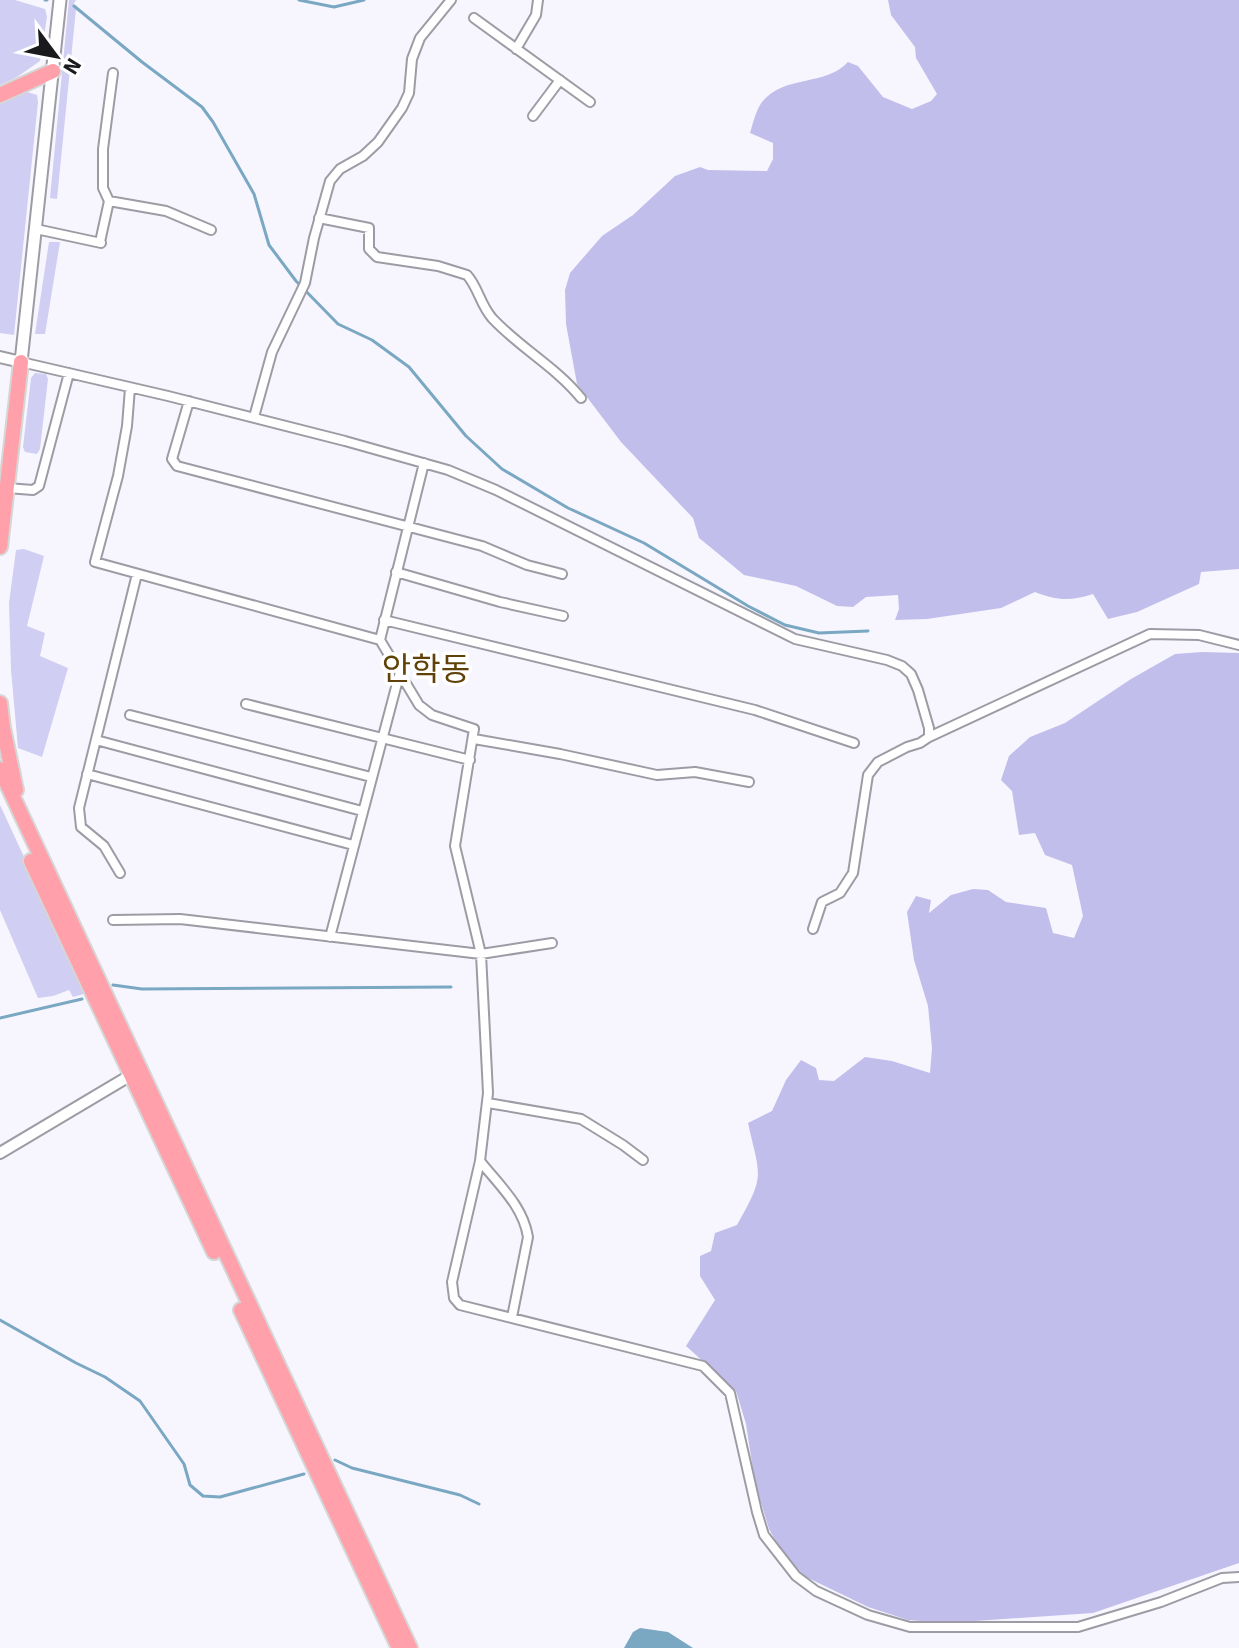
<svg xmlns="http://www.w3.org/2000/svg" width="1239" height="1648" font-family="'Source Sans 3','Noto Sans KR',sans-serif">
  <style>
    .green { fill: #d0cef2 }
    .forest { fill: #c2beeb }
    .water { fill: #7aa7c2 }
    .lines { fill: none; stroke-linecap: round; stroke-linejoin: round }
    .stream { stroke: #7aa7c2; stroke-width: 3 }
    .minor-casing { stroke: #9d9ca4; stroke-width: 12 }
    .tertiary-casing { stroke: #9d9ca4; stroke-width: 14 }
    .secondary-casing { stroke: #9d9ca4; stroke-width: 15 }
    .motorway-casing { stroke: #d6d6d6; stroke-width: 18 }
    .minor { stroke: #fff; stroke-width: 8 }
    .tertiary { stroke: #fff; stroke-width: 10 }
    .secondary { stroke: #fff; stroke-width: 11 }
    .motorway { stroke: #ffa0aa; stroke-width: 14 }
    .labels { text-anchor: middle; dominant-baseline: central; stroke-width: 7; stroke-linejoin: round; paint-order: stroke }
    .quarter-label { font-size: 32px; fill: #604208; stroke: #fff }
  </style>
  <rect width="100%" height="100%" fill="#f7f6ff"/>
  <!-- green -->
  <path class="green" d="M 0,0 L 15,0 L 45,9 L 47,17 L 40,61 L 17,77 L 0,85 Z
    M 69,0 L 76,0 L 74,3 L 76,9 L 57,199 L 50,198 Z
    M 24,91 L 37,95 L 38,102 L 14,335 L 0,333 L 0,101 Z
    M 49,242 L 60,242 L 45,334 L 35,334 Z
    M 35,373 L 46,374 L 48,379 L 40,449 L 37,454 L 25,452 L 23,447 L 31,378 Z
    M 24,549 L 44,556 L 27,626 L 45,633 L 40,656 L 68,668 L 42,757 L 18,748 L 11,670 L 9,603 L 16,550 Z
    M 0,805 L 87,993 L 73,997 L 69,990 L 53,996 L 38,998 L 0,910 Z"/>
  <!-- forest -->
  <path class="forest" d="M 888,0 L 1239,0 L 1239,569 L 1201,572 L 1199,584 L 1137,612 L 1108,619 L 1093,594 C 1071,601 1057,601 1035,592 L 1001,608 L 927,619 L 895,620 L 899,609 L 898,595 L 866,597 L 853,607 L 837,606 L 796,586 L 744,575 L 715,551 L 699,538 L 693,518 L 621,442 L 577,384 L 566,324 L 565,290 L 570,273 L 602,236 L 633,215 L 675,176 L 700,167 L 708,170 L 767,171 L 773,159 L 773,143 L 750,133 C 753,123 756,110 762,102 C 785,74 825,87 848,62 L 858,66 L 883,97 L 912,109 L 931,101 L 937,94 L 916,58 L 915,47 L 891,15 Z
    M 1202,652 L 1239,653 L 1239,1563 L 1093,1613 L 946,1623 L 908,1620 L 868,1607 L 804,1576 L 779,1547 L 769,1529 L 755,1483 L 746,1424 L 736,1391 L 686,1346 L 715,1300 L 700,1276 L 700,1256 L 711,1251 L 715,1233 L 737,1225 C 766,1174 760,1177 748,1123 L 772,1111 L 786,1080 L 801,1060 L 816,1068 L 819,1080 L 834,1081 L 865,1057 L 892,1061 L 930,1073 L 932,1048 L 928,1006 L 914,960 L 907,912 L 916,896 L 931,900 L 929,913 L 951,895 L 973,889 L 988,890 L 1006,902 L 1046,908 L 1053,933 L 1074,938 L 1083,916 L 1072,865 L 1045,855 L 1035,833 L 1019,835 L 1012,791 L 1001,780 L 1009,756 L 1030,737 L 1065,723 L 1131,679 L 1175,654 Z"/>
  <!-- water -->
  <path class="water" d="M 640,1628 L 668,1632 L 693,1648 L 624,1648 L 633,1632 Z"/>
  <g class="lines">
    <!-- stream -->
    <path class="stream" d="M 45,0 L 47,0
      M 299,0 L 334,7 L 364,0
      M 74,6 L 142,62 L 202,107 L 213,122 L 254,194 L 269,245 L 296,281 L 338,324 L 372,340 L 409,367 L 466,436 L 502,469 L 568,508 L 644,543 L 748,606 L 785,625 L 819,633 L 868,631
      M 113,985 L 142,989 L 451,987
      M 0,1018 L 82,999
      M 0,1320 L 76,1363 L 105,1377 L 140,1401 L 184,1464 L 190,1485 L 203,1496 L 220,1497 L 304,1474
      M 335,1460 L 352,1468 L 460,1495 L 479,1504"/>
    <!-- minor casing -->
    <g class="minor-casing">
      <path id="minor" d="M 474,18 L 590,102
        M 516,49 L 536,15 L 538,0
        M 533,116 L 560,80
        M 109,201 L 166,211 L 211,230
        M 319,218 L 369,228 L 369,249 L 377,257 L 438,266 L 467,275 C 478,287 480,304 492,318 C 520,348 556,367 581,398
        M 36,229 L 101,243
        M 100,242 L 109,201 L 103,188 L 103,149 L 113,73
        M 21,362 L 168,396 L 345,441 L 448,470 L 496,490 L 795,639 L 887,660 L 902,666 L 911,674 L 918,690 L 929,728 L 929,737 L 920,743 L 907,747 L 878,762 L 868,775 L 853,873 L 840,893 L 822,902 L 813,929
        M 130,388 L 127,426 L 118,476 L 95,562 L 380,640
        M 189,401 L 172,459 L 177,466 L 482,546 L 527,565 L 562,574
        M 254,417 L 272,352 L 305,283 L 314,238 L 330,181 L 340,169 L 363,156 L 378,142 L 402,108 L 409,93 L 412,59 L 420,38 L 451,0
        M 424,463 L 380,640 L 419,705 L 432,715 L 474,729 L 455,846 L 481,954 L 488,1093 L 480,1161 L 452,1282 L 454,1298 L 460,1305 L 703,1366 L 730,1393 L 757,1512 L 764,1535 L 796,1576 L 816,1591 L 868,1615 L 910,1627 L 1078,1627 L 1161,1602 L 1222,1578 L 1239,1577
        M 7,488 L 33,490 L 39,486 L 69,373
        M 396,572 L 500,602 L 563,616
        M 384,620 L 755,710 L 854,743
        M 246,704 L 470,760
        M 130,715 L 371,777
        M 929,737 L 1150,634 L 1199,635 L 1239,645
        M 474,739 L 560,754 L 657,775 L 695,772 L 749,782
        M 96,740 L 362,811
        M 87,774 L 353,845
        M 120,873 L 104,846 L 81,827 L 79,808 L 137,574
        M 113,920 L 180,919 L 481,954 L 552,943
        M 330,937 L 400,672
        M 488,1103 L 581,1119 L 623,1145 L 643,1160
        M 480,1161 C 499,1185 523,1206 528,1237 L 512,1317"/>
    </g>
    <!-- tertiary casing -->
    <g class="tertiary-casing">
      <path id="tertiary" d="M 0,357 L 21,362
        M 0,1153 L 131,1075"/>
    </g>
    <!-- secondary casing -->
    <g class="secondary-casing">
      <path id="secondary" d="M 21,362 L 60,0"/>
    </g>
    <!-- motorway casing -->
    <g class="motorway-casing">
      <path id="motorway" d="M 0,95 L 53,71
        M 0,547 L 21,362
        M 0,703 L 3,728 L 16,790
        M 0,769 L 410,1648
        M 31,861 L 214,1252
        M 241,1310 L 399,1648"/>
    </g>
    <!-- minor -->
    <use href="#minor" class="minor"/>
    <!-- tertiary -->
    <use href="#tertiary" class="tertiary"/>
    <!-- secondary -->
    <use href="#secondary" class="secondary"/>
    <!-- motorway -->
    <use href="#motorway" class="motorway"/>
  </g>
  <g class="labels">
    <!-- quarter labels -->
    <g class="quarter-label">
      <text x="426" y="670">안학동</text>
    </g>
  </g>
  <!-- north arrow -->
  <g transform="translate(56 56) rotate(122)" stroke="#ffffff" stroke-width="6" paint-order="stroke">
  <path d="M0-6L14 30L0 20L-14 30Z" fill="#1a1a1d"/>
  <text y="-12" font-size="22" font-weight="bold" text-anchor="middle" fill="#1a1a1d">N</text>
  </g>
</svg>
